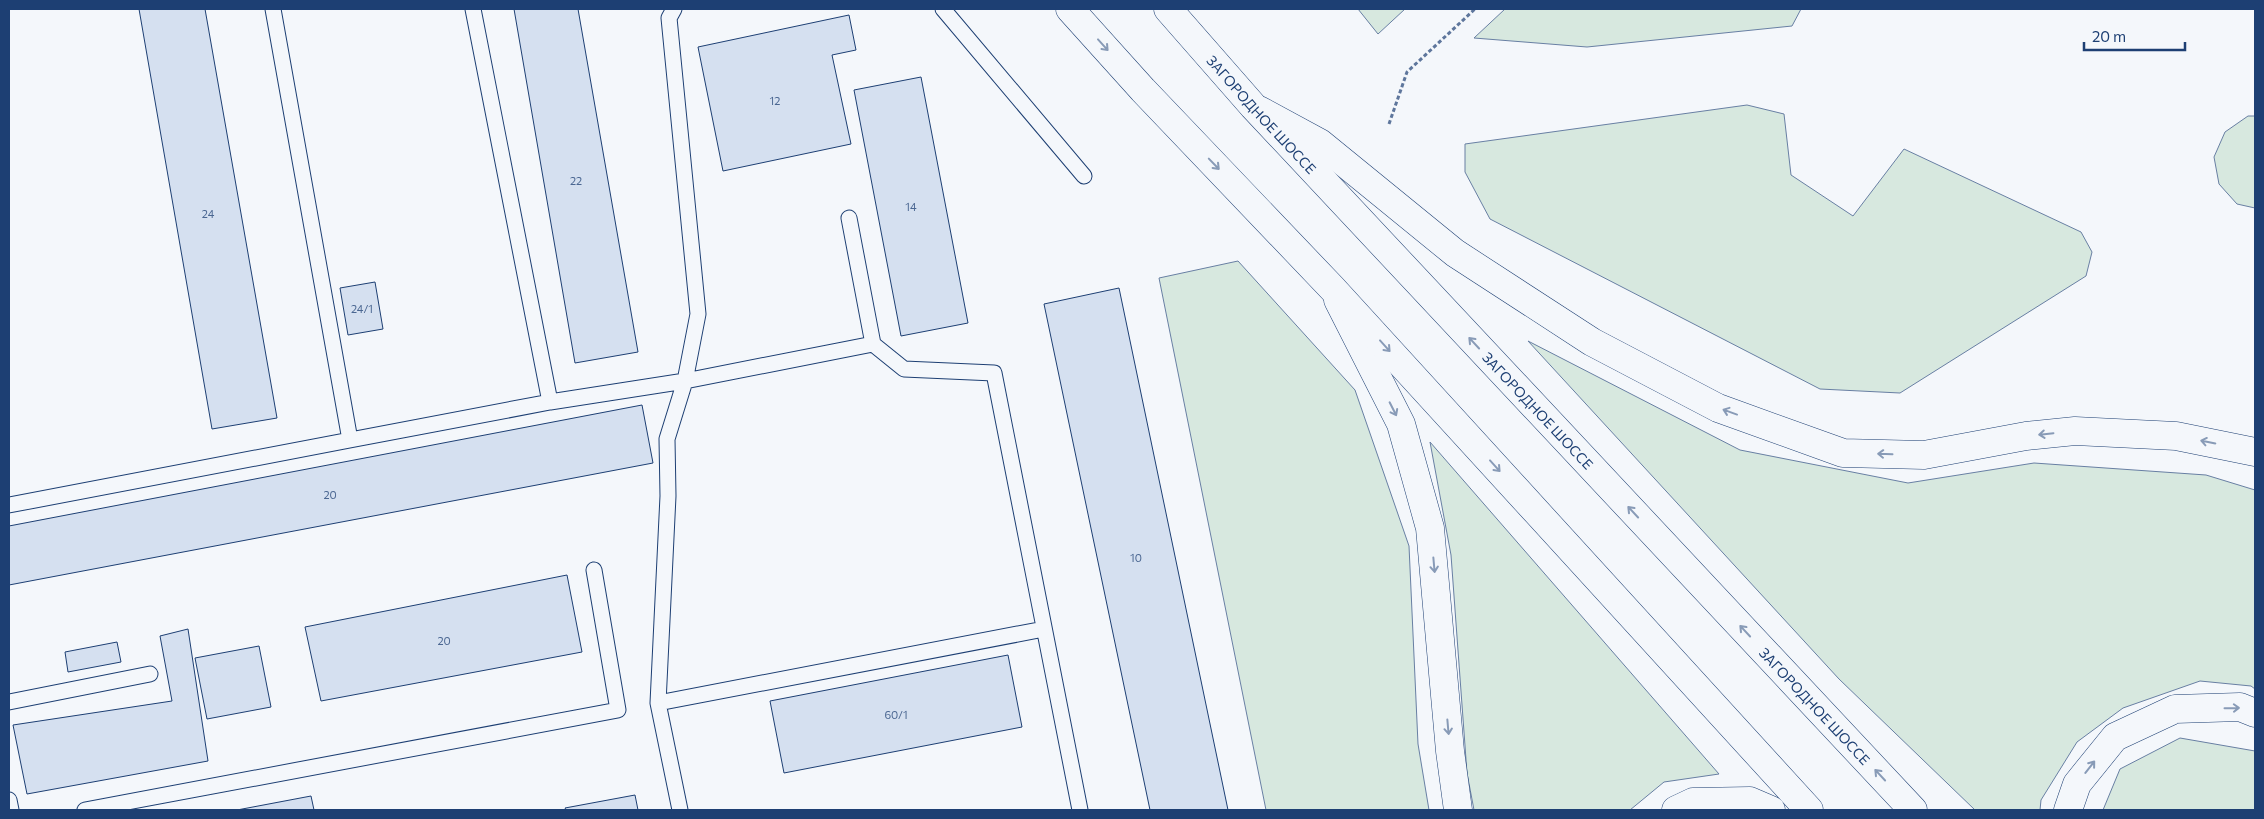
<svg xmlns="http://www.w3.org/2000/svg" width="2264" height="819" font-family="Commissioner,sans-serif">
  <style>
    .green { fill: #d7e8df; stroke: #687fa3 }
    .building { fill: #d5e0f0; stroke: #1d3f73 }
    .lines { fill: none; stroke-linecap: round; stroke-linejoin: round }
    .service-casing { stroke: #1d3f73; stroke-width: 17 }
    .primary-casing { stroke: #1d3f73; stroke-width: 29 }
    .trunk-casing { stroke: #1d3f73; stroke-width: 29 }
    .path { stroke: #5e769c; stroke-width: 3; stroke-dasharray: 4 2.5; stroke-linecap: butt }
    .service { stroke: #f4f7fb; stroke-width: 15 }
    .primary { stroke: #f4f7fb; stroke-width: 28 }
    .trunk { stroke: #f4f7fb; stroke-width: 28 }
    .oneway { stroke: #889bb7 }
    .labels { text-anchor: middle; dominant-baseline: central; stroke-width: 4; stroke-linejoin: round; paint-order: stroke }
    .number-label { font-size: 11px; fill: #4b6792 }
    .street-label { font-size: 14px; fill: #1d3f73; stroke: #f4f7fb }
  </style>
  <rect width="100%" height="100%" fill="#f4f7fb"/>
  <!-- green -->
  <path class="green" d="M 1358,9 L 1405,9 L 1378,34 Z
    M 1505,9 L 1801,9 L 1792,26 L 1587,47 L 1474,38 Z
    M 1747,105 L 1784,114 L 1791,175 L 1853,216 L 1904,149 L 2081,232 L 2092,252 L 2086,276 L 1900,393 L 1820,389 L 1490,219 L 1465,172 L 1465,144 Z
    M 2248,116 L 2255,116 L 2255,208 L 2237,204 L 2219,184 L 2214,157 L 2225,132 Z
    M 1238,261 L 1355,390 L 1409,546 L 1418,744 L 1429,810 L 1266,810 L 1159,278 Z
    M 1528,341 L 1740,450 L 1908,483 L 2034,463 L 2206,475 L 2255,490 L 2255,689 L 2251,686 L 2200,681 L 2123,708 L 2077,742 L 2041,800 L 2040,810 L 1975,810 L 1839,679 Z
    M 1430,442 L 1719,774 L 1664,782 L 1630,810 L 1474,810 L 1467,773 L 1451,555 Z
    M 2180,738 L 2255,751 L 2255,810 L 2103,810 L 2120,769 Z"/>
  <!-- building -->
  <path class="building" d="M 139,9 L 205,9 L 277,418 L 212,429 Z
    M 514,9 L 578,9 L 638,352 L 575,363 Z
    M 849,15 L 856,50 L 832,55 L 851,144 L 723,171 L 698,47 Z
    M 921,77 L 968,323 L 901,336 L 854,90 Z
    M 375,282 L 383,329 L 348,335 L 340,288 Z
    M 1119,288 L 1228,810 L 1150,810 L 1044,304 Z
    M 642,405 L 653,463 L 9,585 L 9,526 Z
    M 567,575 L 582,652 L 321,701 L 305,627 Z
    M 188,629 L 208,761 L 27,794 L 13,725 L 172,701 L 160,636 Z
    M 117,642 L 121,662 L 68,672 L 65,652 Z
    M 259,646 L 271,707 L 207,719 L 195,658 Z
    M 1008,655 L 1022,727 L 784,773 L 770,701 Z
    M 635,795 L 638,810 L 566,810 L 565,808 Z
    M 311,796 L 314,810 L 237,810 Z"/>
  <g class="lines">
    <!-- service casing -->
    <g class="service-casing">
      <path id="service" d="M 674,9 L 669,18 L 698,314 L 685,381 L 667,439 L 668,496 L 658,703 L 680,810
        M 943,9 L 1084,176
        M 873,344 L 904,369 L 994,373 L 1080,810
        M 550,402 L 685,381 L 873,344 L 849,218
        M 350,440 L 550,402 L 473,9
        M 9,505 L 350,440 L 273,9
        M 9,702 L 150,674
        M 658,703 L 1044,629
        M 9,800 L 11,810
        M 85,810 L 618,710 L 594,570"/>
    </g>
    <!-- primary casing -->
    <g class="primary-casing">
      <path id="primary" d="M 1259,110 L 1320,143 L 1455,253 L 1592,342 L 1718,408 L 1843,453 L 1924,455 L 2026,436 L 2075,431 L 2176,436 L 2255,452
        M 1338,300 L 1401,424 L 1430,528 L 1450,751 L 1458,810
        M 1676,810 L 1693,802 L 1750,801 L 1771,810
        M 2068,810 L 2077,784 L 2115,737 L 2175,709 L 2240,707 L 2255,713"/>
    </g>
    <!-- trunk casing -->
    <g class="trunk-casing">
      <g id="trunk">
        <path d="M 1070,9 L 1143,90 L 1332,288 L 1809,810"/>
        <path id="s1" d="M 1168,9 L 1253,106 L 1913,810"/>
      </g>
    </g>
    <!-- path -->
    <path class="path" d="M 1389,124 L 1407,72 L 1475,9"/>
    <!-- service -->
    <use href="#service" class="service"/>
    <!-- primary -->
    <use href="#primary" class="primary"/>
    <!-- trunk -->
    <use href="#trunk" class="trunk"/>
  </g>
  <!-- one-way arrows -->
  <defs><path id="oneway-shaft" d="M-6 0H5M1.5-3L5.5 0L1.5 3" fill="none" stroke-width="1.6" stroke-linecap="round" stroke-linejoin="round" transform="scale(1.25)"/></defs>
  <g class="oneway">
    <use href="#oneway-shaft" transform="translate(1103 45) rotate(48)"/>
    <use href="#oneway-shaft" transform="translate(1214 164) rotate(46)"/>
    <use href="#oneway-shaft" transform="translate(1474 343) rotate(-133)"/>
    <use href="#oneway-shaft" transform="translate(1385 346) rotate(48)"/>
    <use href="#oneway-shaft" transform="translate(1393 409) rotate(63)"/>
    <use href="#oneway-shaft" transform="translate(1730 412) rotate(-160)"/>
    <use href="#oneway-shaft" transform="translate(2046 434) rotate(174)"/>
    <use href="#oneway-shaft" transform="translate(2208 442) rotate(-169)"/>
    <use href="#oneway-shaft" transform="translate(1885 454) rotate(-178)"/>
    <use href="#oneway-shaft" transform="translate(1495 466) rotate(48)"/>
    <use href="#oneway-shaft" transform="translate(1633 512) rotate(-133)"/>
    <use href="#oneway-shaft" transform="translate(1434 565) rotate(85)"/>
    <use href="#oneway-shaft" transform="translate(1745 631) rotate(-133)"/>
    <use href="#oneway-shaft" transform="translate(2232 708) rotate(-1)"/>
    <use href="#oneway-shaft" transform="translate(1448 727) rotate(85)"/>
    <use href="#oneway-shaft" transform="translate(2090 767) rotate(-52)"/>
    <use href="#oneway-shaft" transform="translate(1880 775) rotate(-133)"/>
  </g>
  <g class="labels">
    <!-- number labels -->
    <g class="number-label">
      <text x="775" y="100">12</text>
      <text x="576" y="180">22</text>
      <text x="911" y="206">14</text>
      <text x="208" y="213">24</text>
      <text x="362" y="308">24/1</text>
      <text x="330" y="494">20</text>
      <text x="1136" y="557">10</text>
      <text x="444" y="640">20</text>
      <text x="896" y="714">60/1</text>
    </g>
    <!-- street labels -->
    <g class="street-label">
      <text stroke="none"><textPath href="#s1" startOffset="141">ЗАГОРОДНОЕ ШОССЕ</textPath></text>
      <text stroke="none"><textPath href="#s1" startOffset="546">ЗАГОРОДНОЕ ШОССЕ</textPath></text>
      <text stroke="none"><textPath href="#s1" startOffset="951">ЗАГОРОДНОЕ ШОССЕ</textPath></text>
    </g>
  </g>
  <!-- border -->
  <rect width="2264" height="819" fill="none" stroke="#1d3f73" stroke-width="20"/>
  <!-- scale -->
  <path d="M2084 42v8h101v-8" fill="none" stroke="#1d3f73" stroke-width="2.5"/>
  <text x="2092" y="42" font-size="15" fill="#1d3f73" stroke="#f4f7fb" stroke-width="4" paint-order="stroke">20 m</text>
</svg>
